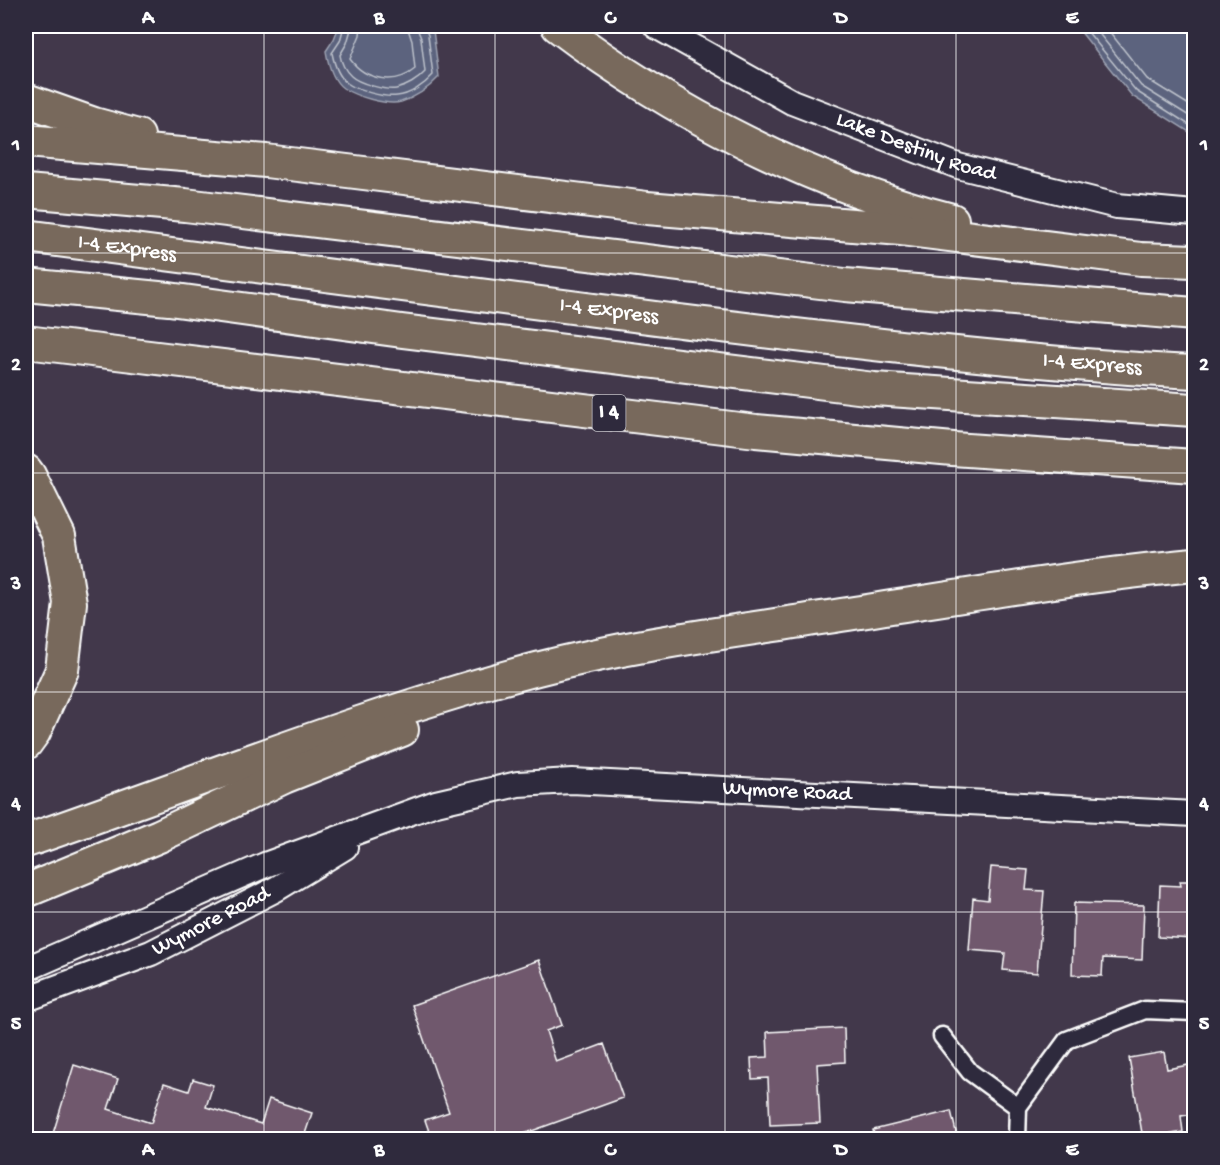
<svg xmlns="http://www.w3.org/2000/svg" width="1220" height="1165" font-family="'Gochi Hand',sans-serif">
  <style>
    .water { fill: #5b647e; stroke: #9da2b2; stroke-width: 1.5 }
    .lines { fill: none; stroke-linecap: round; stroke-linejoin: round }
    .shore { stroke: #bdc1cb; stroke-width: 1.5 }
    .building { fill: #70596d; stroke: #fff; stroke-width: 1.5 }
    .street-casing { stroke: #fff; stroke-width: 21 }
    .secondary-casing { stroke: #fff; stroke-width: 28 }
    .highway-casing { stroke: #fff; stroke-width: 36 }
    .street { stroke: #2f2a3d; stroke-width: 16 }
    .secondary { stroke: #2f2a3d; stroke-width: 24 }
    .highway { stroke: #78695c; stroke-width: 32 }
    .grid { fill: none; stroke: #fff; stroke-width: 1.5; stroke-opacity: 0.55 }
    .labels { text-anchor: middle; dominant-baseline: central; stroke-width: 4.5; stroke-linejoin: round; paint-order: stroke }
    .shield { fill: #2f2a3d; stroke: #c1bfc5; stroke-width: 1.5 }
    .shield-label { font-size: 21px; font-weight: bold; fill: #fff }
    .street-label { font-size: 22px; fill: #fff; stroke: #2f2a3d }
    .neatline { fill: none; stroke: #fff; stroke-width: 2 }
    .grid-label { font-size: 20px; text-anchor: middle; font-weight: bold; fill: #fff }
  </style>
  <rect width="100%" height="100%" fill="#42384b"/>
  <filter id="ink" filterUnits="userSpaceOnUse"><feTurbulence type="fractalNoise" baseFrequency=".0167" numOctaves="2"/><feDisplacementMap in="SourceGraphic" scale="12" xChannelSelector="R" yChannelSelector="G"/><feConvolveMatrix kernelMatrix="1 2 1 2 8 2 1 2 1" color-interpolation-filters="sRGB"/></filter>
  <g filter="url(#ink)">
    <!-- water -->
    <path class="water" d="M 339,26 L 427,26 L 433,30 L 439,77 C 428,89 417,97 401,102 C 387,106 355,96 343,88 C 332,80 328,63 326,51 L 334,39 Z
      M 1076,26 L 1194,26 L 1194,135 L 1132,96 Z"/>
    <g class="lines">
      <!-- shore -->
      <path class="shore" d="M 344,26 L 340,41 L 332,53 C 334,63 338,76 347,83 C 356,90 384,98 397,96 C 410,95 424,85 433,75 L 428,35 L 424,26
        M 352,26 L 347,43 L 340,55 C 341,62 345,71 351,76 C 358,83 386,91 396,89 C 406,87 418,80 425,72 L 421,38 L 416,26
        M 361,26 L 360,35 L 350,59 C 365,80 395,86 415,69 L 412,41 L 407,26
        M 1083,26 L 1136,91 L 1194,128
        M 1093,26 L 1141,86 L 1194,119
        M 1105,26 L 1147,79 L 1194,108"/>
    </g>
    <!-- building -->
    <path class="building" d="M 991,867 L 1028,870 L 1026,890 L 1044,891 L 1037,973 L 1003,970 L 1005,953 L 969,950 L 973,898 L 988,900 Z
      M 1180,881 L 1194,881 L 1194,953 L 1194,939 L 1158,937 L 1160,885 L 1181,886 Z
      M 1074,903 L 1144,905 L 1142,960 L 1103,958 L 1102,976 L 1072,975 Z
      M 539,960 L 562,1025 L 546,1031 L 556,1062 L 604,1044 L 623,1098 L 507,1140 L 432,1140 L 425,1120 L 449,1112 L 412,1005 Z
      M 844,1028 L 845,1062 L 817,1064 L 820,1123 L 770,1125 L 768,1078 L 752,1079 L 751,1058 L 768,1057 L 767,1032 Z
      M 1164,1052 L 1167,1069 L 1194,1064 L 1194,1114 L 1181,1116 L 1183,1132 L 1143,1139 L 1129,1058 Z
      M 74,1065 L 118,1079 L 108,1109 L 151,1123 L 164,1083 L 189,1091 L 193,1079 L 213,1085 L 206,1107 L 261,1124 L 269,1099 L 312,1113 L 303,1140 L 51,1140 Z
      M 951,1111 L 958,1140 L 875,1140 L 873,1130 Z"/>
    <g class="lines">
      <!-- street casing -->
      <g class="street-casing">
        <path id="street" d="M 942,1036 L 970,1072 L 1018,1107
          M 1017,1140 L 1018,1107 L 1067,1040 L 1145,1010 L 1194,1012"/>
      </g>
      <!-- secondary casing -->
      <g class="secondary-casing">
        <g id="secondary">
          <path id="s1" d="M 656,26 L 792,102 L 958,166 L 1117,206 L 1194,213"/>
          <path id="s2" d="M 26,969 L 265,865 L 436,803 L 518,784 L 572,781 L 1194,814"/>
          <path id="s3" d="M 26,999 L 151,953 L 276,889 L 345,847"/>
        </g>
      </g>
      <!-- highway casing -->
      <g class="highway-casing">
        <g id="highway">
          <path d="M 558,26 C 673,113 812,184 952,220"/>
          <path d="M 26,100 L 94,124 L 138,136"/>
          <path d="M 26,141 L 266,161 L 647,208 L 901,229 L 1141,259 L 1194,261"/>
          <path d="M 26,191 L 185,205 L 845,285 L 1194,314"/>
          <path id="s4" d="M 26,236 C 240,265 455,293 671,320 C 845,341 1019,363 1194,372"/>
          <path d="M 26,285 L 169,299 L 402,331 L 874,389 L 1194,410"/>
          <path d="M 26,342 L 756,431 L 953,449 L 1194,466"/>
          <path d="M 26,471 L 29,475 L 59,536 L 70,603 L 62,670 L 34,732 L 26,743"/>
          <path d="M 26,841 C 195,783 363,715 537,669 C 636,643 739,631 841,615 C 958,597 1076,576 1194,565"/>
          <path d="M 26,891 L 159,836 L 284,777 L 402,730"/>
        </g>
      </g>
      <!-- street -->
      <use href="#street" class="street"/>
      <!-- secondary -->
      <use href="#secondary" class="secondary"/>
      <!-- highway -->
      <use href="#highway" class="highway"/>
    </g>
  </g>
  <!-- grid -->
  <path class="grid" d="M 264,26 L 264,1140M 495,26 L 495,1140M 725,26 L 725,1140M 956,26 L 956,1140M 26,253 L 1194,253M 26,473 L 1194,473M 26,692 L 1194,692M 26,912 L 1194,912"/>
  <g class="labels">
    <!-- shield labels -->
    <rect class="shield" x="592.5" y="395" width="33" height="36" rx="4.5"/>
    <g class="shield-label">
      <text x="609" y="413">I 4</text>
    </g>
    <!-- street labels -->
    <g class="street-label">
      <text stroke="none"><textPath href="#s1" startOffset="288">Lake Destiny Road</textPath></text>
      <text stroke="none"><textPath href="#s4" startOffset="102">I-4 Express</textPath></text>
      <text stroke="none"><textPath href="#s4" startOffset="588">I-4 Express</textPath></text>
      <text stroke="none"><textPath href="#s4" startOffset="1074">I-4 Express</textPath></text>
      <text stroke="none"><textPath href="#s2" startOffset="796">Wymore Road</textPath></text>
      <text stroke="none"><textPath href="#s3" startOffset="201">Wymore Road</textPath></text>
    </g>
  </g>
  <!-- margin -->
  <rect width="1220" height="1165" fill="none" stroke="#2f2a3d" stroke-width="66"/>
  <rect x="33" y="33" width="1154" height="1099" class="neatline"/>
  <g class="grid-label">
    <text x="148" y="23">A</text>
    <text x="379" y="23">B</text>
    <text x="610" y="23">C</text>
    <text x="841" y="23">D</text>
    <text x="1072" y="23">E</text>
    <text x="16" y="150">1</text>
    <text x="1204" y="150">1</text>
    <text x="16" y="370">2</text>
    <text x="1204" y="370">2</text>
    <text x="16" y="589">3</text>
    <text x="1204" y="589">3</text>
    <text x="16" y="809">4</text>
    <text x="1204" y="809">4</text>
    <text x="16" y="1029">5</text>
    <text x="1204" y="1029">5</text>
    <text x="148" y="1155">A</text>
    <text x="379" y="1155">B</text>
    <text x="610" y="1155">C</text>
    <text x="841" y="1155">D</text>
    <text x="1072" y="1155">E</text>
  </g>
</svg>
